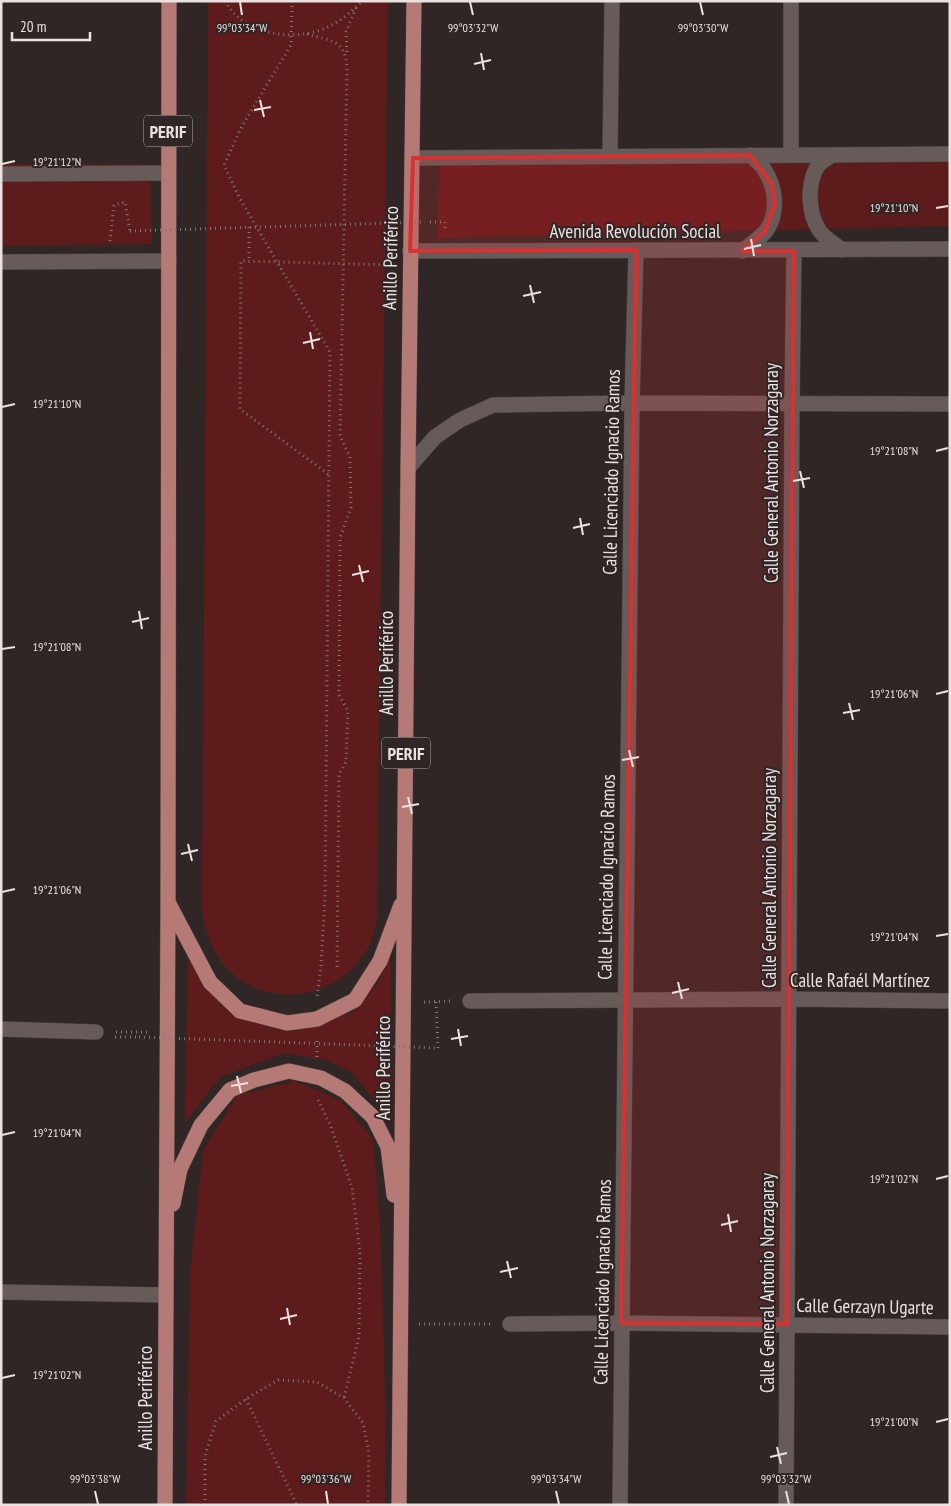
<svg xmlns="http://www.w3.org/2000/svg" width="951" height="1506" font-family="'PT Sans Narrow',sans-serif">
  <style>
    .green { fill: #5d1b1c }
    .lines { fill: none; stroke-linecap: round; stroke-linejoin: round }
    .minor-casing { stroke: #4a4241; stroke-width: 16 }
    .major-casing { stroke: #4a4241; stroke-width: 16 }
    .path { stroke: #807776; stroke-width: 3; stroke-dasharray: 1 4; stroke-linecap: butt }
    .minor { stroke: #675b5a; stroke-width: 15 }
    .major { stroke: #b67a76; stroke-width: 15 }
    .path-bridge { stroke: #807776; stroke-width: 3; stroke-dasharray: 1 4; stroke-linecap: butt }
    .marked { fill: #d73131; fill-opacity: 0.2; stroke: #d73131; stroke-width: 4; stroke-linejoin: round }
    .ticks { fill: none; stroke: #e9e2e1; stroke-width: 2 }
    .labels { text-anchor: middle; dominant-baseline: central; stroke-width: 4; stroke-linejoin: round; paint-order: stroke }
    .shield { fill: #302625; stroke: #b2aaa9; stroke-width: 1 }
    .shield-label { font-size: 18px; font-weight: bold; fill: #e9e2e1 }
    .street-label { font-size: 19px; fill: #e9e2e1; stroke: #302625 }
    .ticks-label { font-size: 12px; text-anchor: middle; fill: #e9e2e1; stroke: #302625; stroke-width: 4; stroke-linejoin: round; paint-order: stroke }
  </style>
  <rect width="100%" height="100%" fill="#302625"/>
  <!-- green -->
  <path class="green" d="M 208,1 L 388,1 L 377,918 C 375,927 373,936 370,944 C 341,1004 255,1013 218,957 C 208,942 205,926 202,910 Z
    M 950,156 L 950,226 L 437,238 L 440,161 Z
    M 1,164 L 150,164 L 152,244 L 1,246 Z
    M 391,954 L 392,1123 L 352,1072 L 325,1060 L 285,1053 L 220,1077 L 185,1123 L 188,956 L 241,1016 L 291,1027 L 352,1013 L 378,982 Z
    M 295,1081 L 340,1100 L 373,1139 L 380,1223 L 386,1416 L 385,1505 L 186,1505 L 190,1272 L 203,1151 L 237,1096 Z"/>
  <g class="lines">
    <!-- minor casing -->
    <g class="minor-casing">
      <path id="minor" d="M 791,155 L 791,1
        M 832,155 C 828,158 820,162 817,167 C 807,185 808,213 819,230 C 824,238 835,244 842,250
        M 610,157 L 612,1
        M 413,158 L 950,154
        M 1,174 L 168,173
        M 410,251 L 950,249
        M 742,251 C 750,245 760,238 766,231 C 779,213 776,187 764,169 C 761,164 755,160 750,155
        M 1,262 L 169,261
        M 408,468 L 435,437 L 460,420 L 493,405 L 632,403 L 950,404
        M 470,1001 L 788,999 L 950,1001
        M 1,1029 L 96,1032
        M 1,1292 L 165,1295
        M 510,1324 L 621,1323 L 950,1327
        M 620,1505 L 632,403 L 636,250
        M 786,1505 L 792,403 L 794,251"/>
    </g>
    <!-- major casing -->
    <g class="major-casing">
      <path id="major" d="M 169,904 L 210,982 L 240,1011 L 287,1023 L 317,1019 L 355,1000 L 380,961 L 401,905
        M 173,1204 L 180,1169 L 201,1125 L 230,1090 L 254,1080 L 289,1071 L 321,1078 L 345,1091 L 373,1117 L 388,1147 L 394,1195
        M 165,1505 L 168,903 L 169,1
        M 399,1505 L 408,468 L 414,1"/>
    </g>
    <!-- path -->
    <path class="path" d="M 225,1 C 230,9 235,16 243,21 C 265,37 304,39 328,27 C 341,21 352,11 362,1
      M 292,1 L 291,45 L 242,126 L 224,165 L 239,197 L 330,352 L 325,896 L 321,966 L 317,997
      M 307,34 C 330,41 345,39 347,67 L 340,436 L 350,457 L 351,507 L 340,538 L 339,695 L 348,711 L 346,762 L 339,774 L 337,969
      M 347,52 L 346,32 L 356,8
      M 430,222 L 445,222 L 445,231
      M 249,227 L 249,260
      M 110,241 L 114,205 L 125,202 L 130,231
      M 328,474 L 240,409 L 241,261 L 392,265
      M 424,1002 L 450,1001
      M 436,1002 L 438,1048
      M 116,1032 L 148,1032
      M 115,1037 L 139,1037
      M 317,1057 L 317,1038
      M 318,1100 L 331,1127 L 352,1187 L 360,1253 L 359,1337 L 344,1398
      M 419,1324 L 491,1324
      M 246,1399 L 297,1505
      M 205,1505 L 205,1456 L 216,1421 L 246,1399 L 278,1380 L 317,1382 L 344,1398 L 363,1423 L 369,1453 L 368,1505"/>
    <!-- minor -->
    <use href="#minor" class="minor"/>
    <!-- major -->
    <use href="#major" class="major"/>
    <!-- path-bridge -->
    <path class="path-bridge" d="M 130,231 L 425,222
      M 139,1037 L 438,1048"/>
  </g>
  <!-- marked area -->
  <path class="marked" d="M 750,155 L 772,184 L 775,204 L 765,232 L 742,251 L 794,251 L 787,1324 L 621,1323 L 636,250 L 410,251 L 413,158 Z"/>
  <!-- ticks -->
  <path class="ticks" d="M 240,2 L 242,15M 470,2 L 473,15M 700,2 L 703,15M 481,53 L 484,70M 474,64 L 491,60M 260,100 L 264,117M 254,110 L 271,107M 2,164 L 15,161M 936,208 L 948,206M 751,239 L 754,256M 744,249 L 761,245M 530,285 L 534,303M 523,296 L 541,292M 310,332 L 313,349M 303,343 L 320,339M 2,407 L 15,404M 936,451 L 948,448M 800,471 L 804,488M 793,481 L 810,478M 580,518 L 583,535M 573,528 L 590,524M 359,565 L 363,582M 352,575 L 369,571M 139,611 L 142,629M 132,622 L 149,618M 2,649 L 15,647M 936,694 L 948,691M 849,703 L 853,720M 843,713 L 860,710M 629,750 L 633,767M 622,760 L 639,757M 408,797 L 412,814M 402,807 L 419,804M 188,844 L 192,861M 181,854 L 198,850M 2,892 L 15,889M 936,936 L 948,934M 678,982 L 682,999M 672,993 L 689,989M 458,1029 L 461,1046M 451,1039 L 468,1036M 237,1076 L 241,1093M 231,1086 L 248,1083M 2,1135 L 15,1132M 936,1179 L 948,1176M 728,1214 L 731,1232M 721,1225 L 738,1221M 507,1261 L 511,1278M 500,1272 L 518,1268M 287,1308 L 290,1325M 280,1319 L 297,1315M 2,1378 L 15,1375M 936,1422 L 948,1419M 777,1447 L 781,1464M 770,1457 L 787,1453M 95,1491 L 98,1504M 326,1491 L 328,1504M 556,1491 L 559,1504M 786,1491 L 789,1504"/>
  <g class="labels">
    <!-- shield labels -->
    <g class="shield">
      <rect x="144" y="115.5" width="48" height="31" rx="4"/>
      <rect x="382" y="737.5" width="48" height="31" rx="4"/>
    </g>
    <g class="shield-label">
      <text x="168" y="131">PERIF</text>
      <text x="406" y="753">PERIF</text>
    </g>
    <!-- street labels -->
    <g class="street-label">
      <text x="635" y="231">Avenida Revolución Social</text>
      <text transform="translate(390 258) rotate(-89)">Anillo Periférico</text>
      <text transform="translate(611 472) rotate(-89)">Calle Licenciado Ignacio Ramos</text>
      <text transform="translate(771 473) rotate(-90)">Calle General Antonio Norzagaray</text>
      <text transform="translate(386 663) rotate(-90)">Anillo Periférico</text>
      <text transform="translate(606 877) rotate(-89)">Calle Licenciado Ignacio Ramos</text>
      <text transform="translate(769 878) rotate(-90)">Calle General Antonio Norzagaray</text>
      <text x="860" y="980">Calle Rafaél Martínez</text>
      <text transform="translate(383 1068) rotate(-90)">Anillo Periférico</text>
      <text transform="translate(602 1282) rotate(-89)">Calle Licenciado Ignacio Ramos</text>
      <text transform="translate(767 1283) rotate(-90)">Calle General Antonio Norzagaray</text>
      <text transform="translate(865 1306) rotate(1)">Calle Gerzayn Ugarte</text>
      <text transform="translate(145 1398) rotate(-90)">Anillo Periférico</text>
    </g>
  </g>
  <g class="ticks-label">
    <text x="242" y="32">99°03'34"W</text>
    <text x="473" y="32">99°03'32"W</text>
    <text x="703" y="32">99°03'30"W</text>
    <text x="57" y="166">19°21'12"N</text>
    <text x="894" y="212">19°21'10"N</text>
    <text x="57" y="408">19°21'10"N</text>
    <text x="894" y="455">19°21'08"N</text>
    <text x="57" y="651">19°21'08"N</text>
    <text x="894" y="698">19°21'06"N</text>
    <text x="57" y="894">19°21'06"N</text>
    <text x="894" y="941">19°21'04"N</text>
    <text x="57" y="1137">19°21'04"N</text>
    <text x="894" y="1183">19°21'02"N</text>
    <text x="57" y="1379">19°21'02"N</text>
    <text x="894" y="1426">19°21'00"N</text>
    <text x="95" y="1483">99°03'38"W</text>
    <text x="326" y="1483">99°03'36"W</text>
    <text x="556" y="1483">99°03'34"W</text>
    <text x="786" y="1483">99°03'32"W</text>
  </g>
  <!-- border -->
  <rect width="951" height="1506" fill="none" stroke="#e9e2e1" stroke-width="5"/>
  <!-- scale -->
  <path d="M12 32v8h78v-8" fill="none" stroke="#e9e2e1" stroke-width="2.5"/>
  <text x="20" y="32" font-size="15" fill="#e9e2e1" stroke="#302625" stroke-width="4" paint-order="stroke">20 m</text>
</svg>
